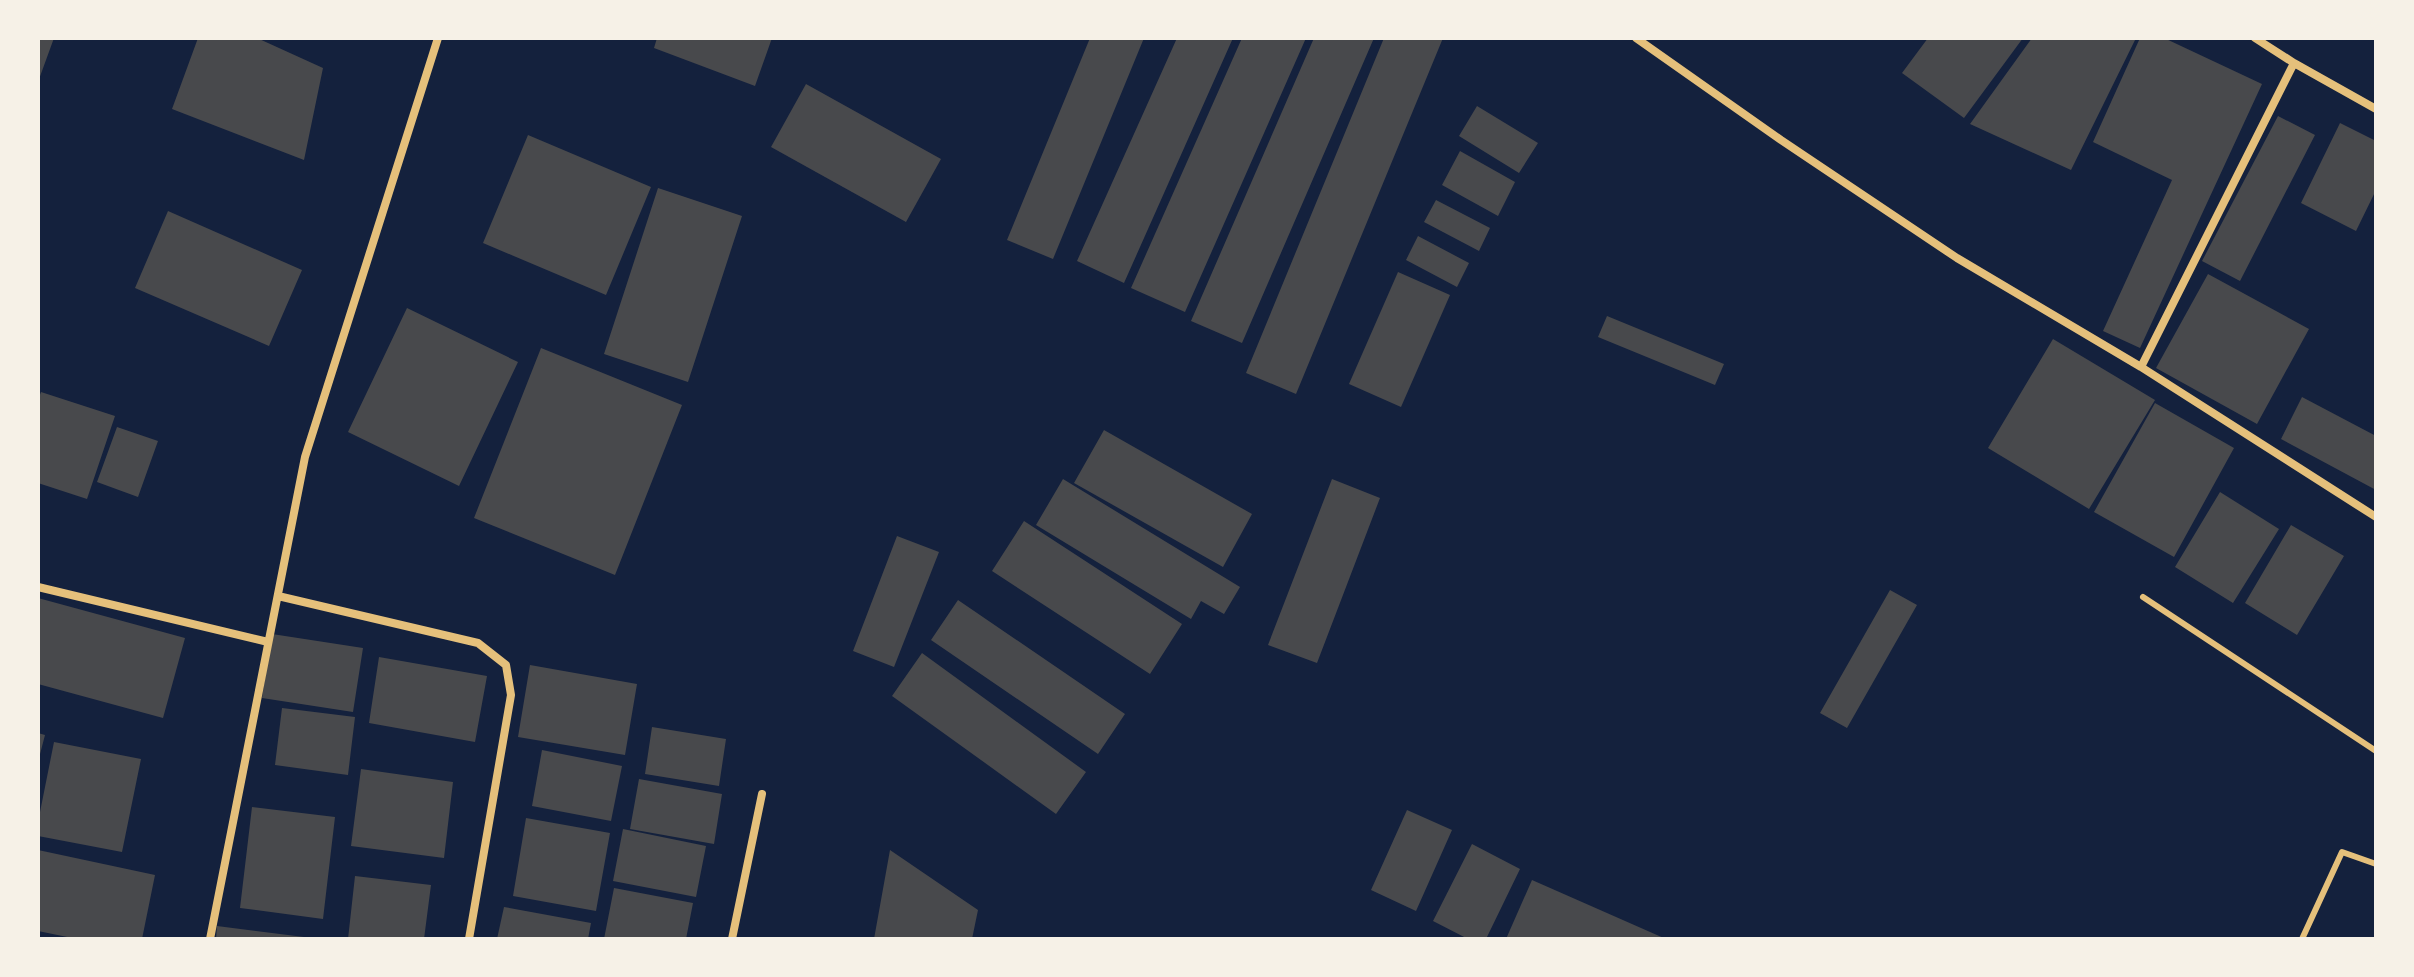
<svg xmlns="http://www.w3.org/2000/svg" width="2414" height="977" font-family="'Work Sans',sans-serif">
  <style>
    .building { fill: #48494c }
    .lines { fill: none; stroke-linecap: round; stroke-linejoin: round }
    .service { stroke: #e5c07b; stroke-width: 6 }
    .minor { stroke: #e5c07b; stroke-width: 8 }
  </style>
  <rect width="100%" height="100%" fill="#14213d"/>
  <!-- building -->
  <path class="building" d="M 38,38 L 54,38 L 38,82 Z
    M 198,38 L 257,38 L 323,68 L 304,160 L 172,109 Z
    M 657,38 L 772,38 L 755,86 L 654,48 Z
    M 1090,38 L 1144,38 L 1053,259 L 1007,240 Z
    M 1177,38 L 1233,38 L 1124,283 L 1077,261 Z
    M 1242,38 L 1306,38 L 1185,312 L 1131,288 Z
    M 1314,38 L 1374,38 L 1242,343 L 1191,321 Z
    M 1384,38 L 1443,38 L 1296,394 L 1246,373 Z
    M 1928,38 L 2023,38 L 1964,118 L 1902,73 Z
    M 2032,38 L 2136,38 L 2071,170 L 1970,124 Z
    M 2140,38 L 2164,38 L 2262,84 L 2140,348 L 2103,331 L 2172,180 L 2093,142 Z
    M 806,84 L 941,159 L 906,222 L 771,147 Z
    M 1477,106 L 1538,143 L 1519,173 L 1459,136 Z
    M 2278,116 L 2315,135 L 2240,281 L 2202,261 Z
    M 2340,123 L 2376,141 L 2376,190 L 2356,231 L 2301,203 Z
    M 528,135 L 651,187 L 606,295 L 483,243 Z
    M 1460,151 L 1515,182 L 1498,216 L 1442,185 Z
    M 658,188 L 742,216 L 688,382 L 604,354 Z
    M 1436,200 L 1490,228 L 1479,251 L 1424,222 Z
    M 168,211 L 302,270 L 269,346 L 135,288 Z
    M 1418,236 L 1469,263 L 1457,287 L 1406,260 Z
    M 1398,272 L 1450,295 L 1401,407 L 1349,384 Z
    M 2208,274 L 2309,329 L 2257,424 L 2156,368 Z
    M 407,308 L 518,362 L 459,486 L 348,432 Z
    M 1607,316 L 1724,364 L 1715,385 L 1598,337 Z
    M 2053,339 L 2155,400 L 2089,509 L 1988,448 Z
    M 541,348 L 682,405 L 615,575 L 474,518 Z
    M 41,392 L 115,416 L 87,499 L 38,483 L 38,400 Z
    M 2302,397 L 2376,436 L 2376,490 L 2281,439 Z
    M 2155,403 L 2234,448 L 2174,557 L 2094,512 Z
    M 117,427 L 158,441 L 138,497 L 97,482 Z
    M 1104,430 L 1252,514 L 1223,567 L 1074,483 Z
    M 1063,479 L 1240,587 L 1224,614 L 1201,601 L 1191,619 L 1036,525 Z
    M 1332,479 L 1380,498 L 1317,663 L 1268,645 Z
    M 2220,492 L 2279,529 L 2233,603 L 2175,567 Z
    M 1024,521 L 1182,624 L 1150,674 L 992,571 Z
    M 2291,525 L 2344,556 L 2297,635 L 2245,603 Z
    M 897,536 L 939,552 L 894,667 L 853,651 Z
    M 1890,590 L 1917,605 L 1847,728 L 1820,713 Z
    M 38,598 L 185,638 L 163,718 L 38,684 Z
    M 958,600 L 1125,714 L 1098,754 L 931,640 Z
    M 272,634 L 363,648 L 353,712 L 262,698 Z
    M 922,653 L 1086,772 L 1056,814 L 892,696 Z
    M 379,657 L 487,676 L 475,742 L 369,723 Z
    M 530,665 L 637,684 L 625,755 L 518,737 Z
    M 282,708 L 355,717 L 348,775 L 275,765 Z
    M 652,727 L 726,739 L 719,786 L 645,774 Z
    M 38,733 L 45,735 L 39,758 L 38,758 Z
    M 54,742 L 141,759 L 122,852 L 38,836 L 38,822 Z
    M 542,750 L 622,766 L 611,821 L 532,806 Z
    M 361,769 L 453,782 L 444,858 L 351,846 Z
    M 639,779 L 722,794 L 714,844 L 630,829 Z
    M 252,807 L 335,817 L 323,919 L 240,908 Z
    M 1407,810 L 1452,830 L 1416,911 L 1371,890 Z
    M 526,818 L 610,833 L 596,911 L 513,896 Z
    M 623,829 L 706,846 L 696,897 L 613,881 Z
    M 1472,844 L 1520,869 L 1486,939 L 1468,939 L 1433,921 Z
    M 38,850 L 155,875 L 142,939 L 77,939 L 38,931 Z
    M 890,850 L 978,910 L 972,939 L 874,939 Z
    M 355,876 L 431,885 L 424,939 L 348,939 Z
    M 1532,880 L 1666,939 L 1506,939 Z
    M 614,888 L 693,903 L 686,939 L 604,939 Z
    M 504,907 L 591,923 L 588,939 L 497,939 Z
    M 217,926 L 304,937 L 304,939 L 216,939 Z"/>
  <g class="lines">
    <!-- service -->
    <path class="service" d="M 2143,597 L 2376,751
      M 2302,939 L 2342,852 L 2376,864"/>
    <!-- minor -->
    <path class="minor" d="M 1636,38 L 1781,140 L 1957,258 L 2141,367 L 2376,517
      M 2255,38 L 2294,63 L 2376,109
      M 2141,367 L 2294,63
      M 38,587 L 268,642
      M 278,596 L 478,643 L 506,665 L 511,695 L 469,939
      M 210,939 L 305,457 L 438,38
      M 732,939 L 762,794"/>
  </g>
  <!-- border -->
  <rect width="2414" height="977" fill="none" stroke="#f6f1e7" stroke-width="80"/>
</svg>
